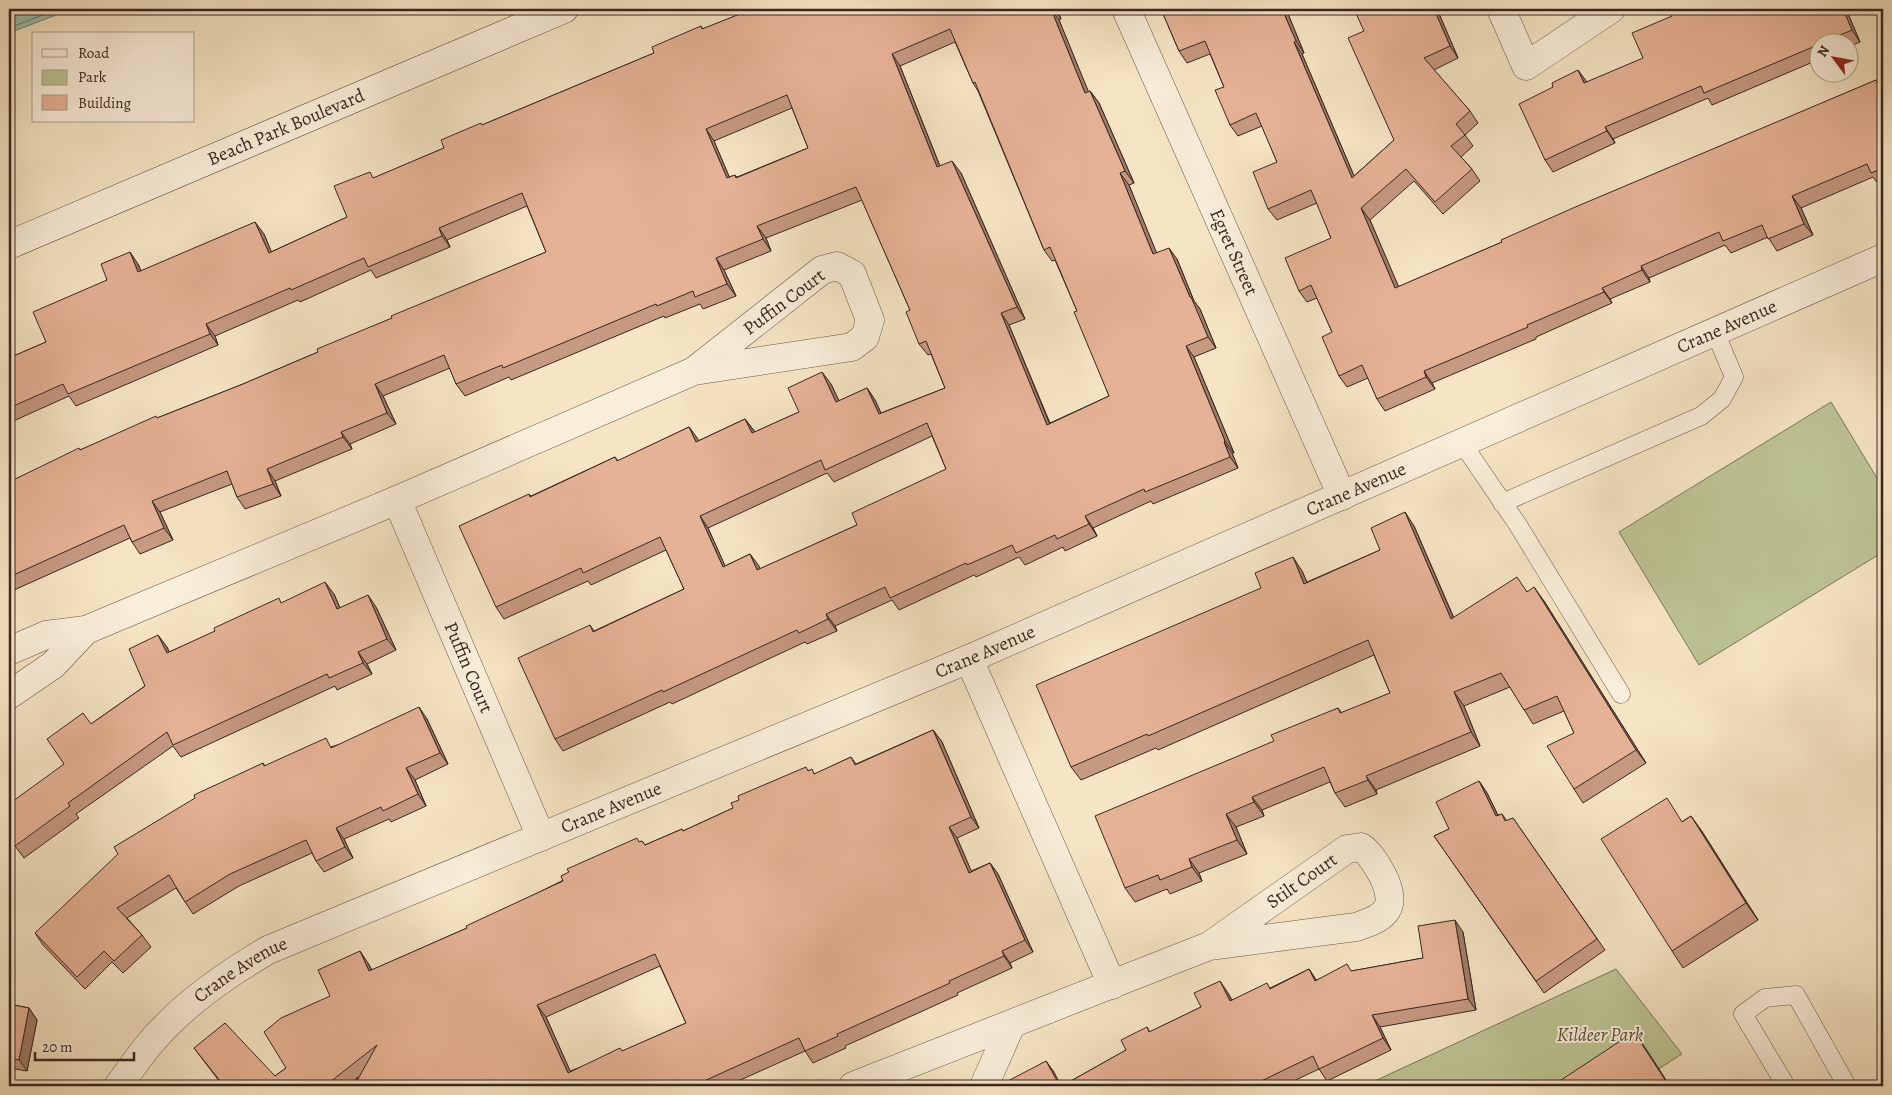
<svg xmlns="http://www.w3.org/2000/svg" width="1892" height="1095" font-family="Alegreya,serif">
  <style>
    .green { fill: #bdc494; stroke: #7a765a }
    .water { fill: #9dbfb1; stroke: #758277 }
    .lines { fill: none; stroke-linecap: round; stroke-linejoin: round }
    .shore { stroke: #6a7368; stroke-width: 1 }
    .lane-casing { stroke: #685649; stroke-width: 19 }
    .street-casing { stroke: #685649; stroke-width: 29 }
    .secondary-casing { stroke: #382720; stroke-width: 29 }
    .lane { stroke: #f9eed9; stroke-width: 18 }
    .street { stroke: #f9eed9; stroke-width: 28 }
    .secondary { stroke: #f9eed9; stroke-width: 28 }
    .wall { fill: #c69981; stroke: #382720; fill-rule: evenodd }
    .shaded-wall { fill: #a17d69; stroke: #382720 }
    .building { fill: #e6b296; stroke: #382720; fill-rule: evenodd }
    .labels { text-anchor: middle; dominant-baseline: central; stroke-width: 4; stroke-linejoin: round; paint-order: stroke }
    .street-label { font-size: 19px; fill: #382720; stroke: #f9eed9 }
    .park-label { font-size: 19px; font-style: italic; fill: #594e3d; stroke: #f9eed9 }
  </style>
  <rect width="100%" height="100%" fill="#f6e5c4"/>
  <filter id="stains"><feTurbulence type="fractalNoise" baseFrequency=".004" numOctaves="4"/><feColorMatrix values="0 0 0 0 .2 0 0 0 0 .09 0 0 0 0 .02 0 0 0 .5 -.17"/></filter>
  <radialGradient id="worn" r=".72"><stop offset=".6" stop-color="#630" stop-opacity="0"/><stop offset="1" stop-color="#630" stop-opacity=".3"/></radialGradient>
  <!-- green -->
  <path class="green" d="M 1831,402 L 1883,488 L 1883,552 L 1699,665 L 1619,532 Z
    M 1616,969 L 1682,1054 L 1632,1086 L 1364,1086 Z"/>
  <!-- water -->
  <path class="water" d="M 9,9 L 72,9 L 9,33 Z"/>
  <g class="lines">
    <!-- shore -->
    <path class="shore" d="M 9,28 L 58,9"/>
    <!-- lane casing -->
    <g class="lane-casing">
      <path id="lane" d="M 1462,443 L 1518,525 L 1621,694
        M 1502,503 L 1701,416 L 1722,399 L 1734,377 L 1715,332
        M 1786,1086 L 1743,1014 L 1765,998 L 1796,995 L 1847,1086"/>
    </g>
    <!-- street casing -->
    <g class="street-casing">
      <g id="street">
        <path id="s1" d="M 1126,9 L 1342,496"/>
        <path d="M 1501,9 L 1526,66 L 1611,9"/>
        <path id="s2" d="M 397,500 L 541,837"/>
        <path d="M 9,651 L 46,635 L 86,630 L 397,500 L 694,371 L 852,347 L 865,337 L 870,320 L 852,274 L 837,266 L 822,270 L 694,371"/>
        <path d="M 969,659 L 1112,985"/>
        <path d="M 9,695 L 53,665 L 86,630"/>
        <path id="s3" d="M 118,1086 C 130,1071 140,1054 153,1040 C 185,1003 226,975 268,950 L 969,659 L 1883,258"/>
        <path id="s4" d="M 853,1086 L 1209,946 L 1347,849 L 1361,847 C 1374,856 1397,893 1387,909 C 1381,920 1366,923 1356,927 L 1209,946"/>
        <path d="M 984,1086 L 1011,1025"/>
      </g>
    </g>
    <!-- secondary casing -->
    <g class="secondary-casing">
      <g id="secondary">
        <path id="s5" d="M 9,245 L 564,9"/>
      </g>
    </g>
    <!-- lane -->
    <use href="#lane" class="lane"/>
    <!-- street -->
    <use href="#street" class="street"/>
    <!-- secondary -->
    <use href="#secondary" class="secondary"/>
  </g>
  <!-- wall -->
  <path class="wall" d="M 749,9 L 1057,9 L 1061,19 L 1059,20 L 1088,92 L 1090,91 L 1099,103 L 1134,183 L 1129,185 L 1156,253 L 1177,259 L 1194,301 L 1200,309 L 1216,348 L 1194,357 L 1234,453 L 1232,453 L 1238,468 L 1153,504 L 1151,501 L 1093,528 L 1097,536 L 1065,551 L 1063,547 L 1025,565 L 1019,557 L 976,577 L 974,575 L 899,610 L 892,600 L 835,626 L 837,631 L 807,644 L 805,642 L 672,704 L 670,702 L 563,751 L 555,739 L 590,625 L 594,631 L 684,589 L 666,550 L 591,585 L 588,581 L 504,619 L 496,607 L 529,494 L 531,496 L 615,457 L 618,461 L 689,427 L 698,441 L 745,419 L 755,432 L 799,412 L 831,384 L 839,401 L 867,388 L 875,400 L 881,413 L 945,388 L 931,354 L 928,355 L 919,344 L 910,310 L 862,200 L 766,238 L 771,251 L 724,270 L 736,296 L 703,309 L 700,304 L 665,318 L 664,316 L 511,380 L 509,377 L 465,396 L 456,384 L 450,368 L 383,396 L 396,424 L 350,444 L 352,449 L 275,481 L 281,496 L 245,509 L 237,497 L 232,484 L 160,512 L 173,540 L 140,554 L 132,542 L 130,538 L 14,590 L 9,583 L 9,482 L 80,450 L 157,418 L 243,384 L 318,352 L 392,318 L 546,252 L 527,206 L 447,240 L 450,247 L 376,278 L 371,270 L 300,302 L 298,300 L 215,336 L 218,345 L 76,406 L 69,396 L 9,423 L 9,358 L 46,342 L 107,280 L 138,264 L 141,271 L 264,234 L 271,252 L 347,217 L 374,178 L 444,148 L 482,125 L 654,53 L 701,26 L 703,29 L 750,10 ZM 955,42 L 973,83 L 978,91 L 1044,250 L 1052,261 L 1055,260 L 1077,311 L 1109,396 L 1050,423 L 1009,325 L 1025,319 L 961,173 L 940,166 L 900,66 ZM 792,108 L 808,148 L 737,177 L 735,175 L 729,177 L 714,141 ZM 932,436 L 946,469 L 857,525 L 760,569 L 750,554 L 725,566 L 708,528 L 827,473 L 834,482 Z
    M 1161,9 L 1286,9 L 1304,53 L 1302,54 L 1354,176 L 1394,140 L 1437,9 L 1458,58 L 1434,70 L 1470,111 L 1478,123 L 1465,135 L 1473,146 L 1461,157 L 1472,169 L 1480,181 L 1443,214 L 1414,181 L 1370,220 L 1398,287 L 1876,80 L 1883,91 L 1883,183 L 1879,185 L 1873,177 L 1801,208 L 1813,235 L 1777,251 L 1768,237 L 1731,253 L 1725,245 L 1649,278 L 1650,282 L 1610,299 L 1612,303 L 1536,337 L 1536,339 L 1432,383 L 1435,389 L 1385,411 L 1377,399 L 1368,378 L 1347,387 L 1339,376 L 1332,332 L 1317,298 L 1307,302 L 1299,291 L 1331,238 L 1317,203 L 1277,220 L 1268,209 L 1277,162 L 1262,126 L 1238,136 L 1230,125 L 1224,87 L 1210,54 L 1187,63 L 1179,51 Z
    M 1846,9 L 1860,42 L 1850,46 L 1850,42 L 1820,42 L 1820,59 L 1712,105 L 1708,98 L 1613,139 L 1615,143 L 1553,172 L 1545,160 L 1553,87 L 1587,82 Z
    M 1414,526 L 1454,618 L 1527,591 L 1544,601 L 1646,763 L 1583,803 L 1574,789 L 1574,733 L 1564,711 L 1533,724 L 1510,687 L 1464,706 L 1480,746 L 1376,790 L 1377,794 L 1345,807 L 1335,793 L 1330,782 L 1262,810 L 1264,816 L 1236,827 L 1247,854 L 1199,873 L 1202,881 L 1170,894 L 1167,889 L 1135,902 L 1125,888 L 1274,741 L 1338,708 L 1342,713 L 1390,693 L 1374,655 L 1158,750 L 1156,748 L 1081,780 L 1071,767 L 1302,571 L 1307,582 L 1380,550 Z
    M 334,594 L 340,608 L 376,607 L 396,650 L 367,664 L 372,674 L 337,690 L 335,686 L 181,757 L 173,746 L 76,814 L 79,818 L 24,858 L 9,838 L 64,764 L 91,724 L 145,686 L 167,647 L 169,652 L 282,603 Z
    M 427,719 L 448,764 L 415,780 L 426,806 L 391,822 L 389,819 L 344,839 L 353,858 L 324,872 L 316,861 L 312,853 L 239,886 L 193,914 L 176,888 L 127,918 L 142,935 L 151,947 L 123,973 L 112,962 L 85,989 L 43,945 L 35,933 L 263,763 L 265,766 Z
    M 933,730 L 942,742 L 979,828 L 957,838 L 971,871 L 990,863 L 998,874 L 1033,952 L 1010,963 L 1012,968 L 957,993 L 958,995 L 845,1046 L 846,1048 L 813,1063 L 805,1051 L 727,1086 L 354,1086 L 358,1077 L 348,1086 L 223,1086 L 194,1048 L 275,1076 L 286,1068 L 330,996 L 368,963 L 372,970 L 467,928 L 640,842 L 642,841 L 645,845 L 682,829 L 683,831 L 733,808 L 809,770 L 815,774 L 851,757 L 856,764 ZM 660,966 L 686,1023 L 623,1051 L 570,1071 L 546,1017 Z
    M 1479,781 L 1487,793 L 1498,815 L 1502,814 L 1507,821 L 1513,818 L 1605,950 L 1544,993 L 1434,836 L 1449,829 Z
    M 1691,816 L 1703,833 L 1758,920 L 1683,968 L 1672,951 L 1683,821 Z
    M 1463,932 L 1476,1010 L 1380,1027 L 1391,1050 L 1327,1081 L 1319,1069 L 1283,1086 L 1062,1086 L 1126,1050 L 1147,1027 L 1150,1032 L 1201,1007 L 1228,993 L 1232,1000 L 1270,988 L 1309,969 L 1316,980 L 1352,971 L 1423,958 Z
    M 9,1004 L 29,1008 L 37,1020 L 27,1071 L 9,1068 Z"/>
  <!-- shaded-wall -->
  <path class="shaded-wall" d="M 1051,9 L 1059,20 L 1094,105 L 1085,93 Z
    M 1054,9 L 1057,9 L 1061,19 Z
    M 1282,9 L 1286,9 L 1304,53 L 1296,41 Z
    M 1434,9 L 1437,9 L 1458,58 L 1450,46 Z
    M 1843,9 L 1846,9 L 1860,42 L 1852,30 Z
    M 1294,42 L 1302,54 L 1360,190 L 1352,178 Z
    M 892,54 L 900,66 L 945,179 L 937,167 Z
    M 1578,70 L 1587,82 L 1584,83 Z
    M 1876,80 L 1883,91 L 1883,98 Z
    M 1090,91 L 1099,103 L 1134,183 L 1125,171 Z
    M 1605,127 L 1613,139 L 1615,143 L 1607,131 Z
    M 706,129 L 714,141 L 735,190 L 727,178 Z
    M 952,161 L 961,173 L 1025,319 L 1017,307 Z
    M 1120,173 L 1129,185 L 1162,266 L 1153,254 Z
    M 1792,196 L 1801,208 L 1813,235 L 1804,224 Z
    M 1361,208 L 1370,220 L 1404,299 L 1395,288 Z
    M 255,222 L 264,234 L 277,265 L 269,253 Z
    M 757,226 L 766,238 L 771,251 L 763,239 Z
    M 439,228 L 447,240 L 450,247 L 442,236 Z
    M 1169,248 L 1177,259 L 1194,301 L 1200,309 L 1216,348 L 1208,337 L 1190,297 Z
    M 130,252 L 138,264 L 147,284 L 138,272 Z
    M 716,258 L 724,270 L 736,296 L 727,284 Z
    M 1641,266 L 1649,278 L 1650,282 L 1642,270 Z
    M 1602,288 L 1610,299 L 1612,303 L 1604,292 Z
    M 1001,313 L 1009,325 L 1055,437 L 1047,425 Z
    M 206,324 L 215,336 L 218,345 L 210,334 Z
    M 1186,346 L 1194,357 L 1234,453 L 1225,441 Z
    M 1424,371 L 1432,383 L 1435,389 L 1426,377 Z
    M 822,372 L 831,384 L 845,414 L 836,402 Z
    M 375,384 L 383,396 L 396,424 L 387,413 Z
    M 867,388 L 875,400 L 887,426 L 879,414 Z
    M 745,419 L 754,431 L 761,445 L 752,433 Z
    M 689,427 L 698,439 L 704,454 L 696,442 Z
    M 341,432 L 350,444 L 352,449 L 343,437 Z
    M 1224,442 L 1232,453 L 1238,468 L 1230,457 Z
    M 267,469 L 275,481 L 281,496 L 273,484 Z
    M 152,501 L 160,512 L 173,540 L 164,528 Z
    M 1405,512 L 1414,526 L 1460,633 L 1451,619 Z
    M 700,516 L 708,528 L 731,579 L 723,567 Z
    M 1085,516 L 1093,528 L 1097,536 L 1089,524 Z
    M 750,554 L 759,566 L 766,582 L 757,570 Z
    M 1293,557 L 1302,571 L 1314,598 L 1304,584 Z
    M 325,582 L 334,594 L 345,620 L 337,609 Z
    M 1534,587 L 1544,601 L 1646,763 L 1636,750 Z
    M 368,595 L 376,607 L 396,650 L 387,639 Z
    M 826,614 L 835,626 L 837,631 L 828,619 Z
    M 158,635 L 167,647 L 175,665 L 167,653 Z
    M 358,652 L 367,664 L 372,674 L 363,663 Z
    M 1454,692 L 1464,706 L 1480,746 L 1471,732 Z
    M 419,707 L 427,719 L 448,764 L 440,753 Z
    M 933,730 L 942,742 L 979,828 L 971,817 Z
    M 406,768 L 415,780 L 426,806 L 418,794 Z
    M 1366,776 L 1376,790 L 1377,794 L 1368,780 Z
    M 1479,781 L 1487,793 L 1504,828 L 1496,816 Z
    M 1252,797 L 1262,810 L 1264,816 L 1254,802 Z
    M 1226,814 L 1236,827 L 1247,854 L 1237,840 Z
    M 1691,816 L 1703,833 L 1758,920 L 1746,903 Z
    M 949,827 L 957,838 L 977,884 L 969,873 Z
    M 336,828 L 344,839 L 353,858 L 345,847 Z
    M 1189,859 L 1199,873 L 1202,881 L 1192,867 Z
    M 990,863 L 998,874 L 1033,952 L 1025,940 Z
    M 1455,920 L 1463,932 L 1476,1010 L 1468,999 Z
    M 360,951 L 368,963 L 377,983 L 369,971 Z
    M 1002,951 L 1010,963 L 1012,968 L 1004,956 Z
    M 1309,969 L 1317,981 L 1315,981 Z
    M 1220,981 L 1228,993 L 1238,1013 L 1230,1001 Z
    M 537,1005 L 546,1017 L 576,1084 L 568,1073 Z
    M 29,1008 L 37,1020 L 27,1071 L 19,1060 Z
    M 1372,1015 L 1380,1027 L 1391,1050 L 1383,1038 Z
    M 1634,1032 L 1646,1049 L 1670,1086 L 1669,1086 Z
    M 1046,1061 L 1054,1072 L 1061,1086 L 1060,1086 Z"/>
  <!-- building -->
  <path class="building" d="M 749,9 L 1051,9 L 1085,93 L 1090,91 L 1125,171 L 1120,173 L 1153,254 L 1169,248 L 1190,297 L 1191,297 L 1208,337 L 1186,346 L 1225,441 L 1224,442 L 1230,457 L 1145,492 L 1144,489 L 1085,516 L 1089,524 L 1057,539 L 1055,535 L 1016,553 L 1012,545 L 967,565 L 966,563 L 890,598 L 885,587 L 826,614 L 828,619 L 799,633 L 797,630 L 663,692 L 662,690 L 555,739 L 518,658 L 590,625 L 593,632 L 684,589 L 660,537 L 583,573 L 581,568 L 496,607 L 459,526 L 529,494 L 530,497 L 615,457 L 617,461 L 689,427 L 696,442 L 745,419 L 752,433 L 799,412 L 788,388 L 822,372 L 836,402 L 867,388 L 879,414 L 945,388 L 926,341 L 919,344 L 906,312 L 910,310 L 856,187 L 757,226 L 763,239 L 716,258 L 727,284 L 695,297 L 693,291 L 657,306 L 656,304 L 503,368 L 502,365 L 456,384 L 444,355 L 375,384 L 387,413 L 341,432 L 343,437 L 267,469 L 273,484 L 237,497 L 227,471 L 152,501 L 164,528 L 132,542 L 124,525 L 9,577 L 9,482 L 79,448 L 80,450 L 156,416 L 157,418 L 243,384 L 318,352 L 317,349 L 392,318 L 391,316 L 546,252 L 522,193 L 439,228 L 442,236 L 368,267 L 364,258 L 291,290 L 290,288 L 206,324 L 210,334 L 68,394 L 63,384 L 9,408 L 9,358 L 46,342 L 33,312 L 107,280 L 101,264 L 130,252 L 138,272 L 255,222 L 269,253 L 347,217 L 334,186 L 370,172 L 373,178 L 444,148 L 441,140 L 481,123 L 482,125 L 654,53 L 652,47 L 701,26 L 702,29 L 750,10 ZM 950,29 L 973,83 L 975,82 L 1044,250 L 1050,247 L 1077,311 L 1074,312 L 1109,396 L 1047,425 L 1001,313 L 1017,307 L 952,161 L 937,167 L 892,54 ZM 787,95 L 808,148 L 736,178 L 735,175 L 727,178 L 706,129 ZM 927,423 L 946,469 L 852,513 L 857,525 L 757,570 L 750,554 L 723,567 L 700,516 L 821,460 L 825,470 Z
    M 1161,9 L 1282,9 L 1296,41 L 1294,42 L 1352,178 L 1394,140 L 1348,38 L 1364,31 L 1354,9 L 1434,9 L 1450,46 L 1424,58 L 1470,111 L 1456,124 L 1465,135 L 1451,146 L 1472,169 L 1435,202 L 1406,169 L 1361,208 L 1395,288 L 1502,242 L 1501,240 L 1573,208 L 1876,80 L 1883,98 L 1883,168 L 1871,173 L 1867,164 L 1792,196 L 1804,224 L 1768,239 L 1762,225 L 1723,241 L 1719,232 L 1641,266 L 1642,270 L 1602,288 L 1604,292 L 1527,325 L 1528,327 L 1424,371 L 1426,377 L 1377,399 L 1362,365 L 1339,376 L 1322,337 L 1332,332 L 1311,285 L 1299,291 L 1285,258 L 1331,238 L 1311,190 L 1268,209 L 1253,172 L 1277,162 L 1256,113 L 1230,125 L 1215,90 L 1224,87 L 1205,41 L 1179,51 Z
    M 1676,9 L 1843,9 L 1852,30 L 1823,42 L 1820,42 L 1820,44 L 1704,93 L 1701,86 L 1605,127 L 1607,131 L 1545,160 L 1519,104 L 1553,87 L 1552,83 L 1578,70 L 1584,83 L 1643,58 L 1632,33 L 1672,16 L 1670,11 Z
    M 1405,512 L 1451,619 L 1517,577 L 1527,592 L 1534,587 L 1636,750 L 1574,789 L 1547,746 L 1574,733 L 1557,696 L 1524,710 L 1501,673 L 1454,692 L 1471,732 L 1366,776 L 1368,780 L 1335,793 L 1324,767 L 1252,797 L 1254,802 L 1226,814 L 1237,840 L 1189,859 L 1192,867 L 1160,880 L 1158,875 L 1125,888 L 1095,816 L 1274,741 L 1271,735 L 1338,708 L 1340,713 L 1390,693 L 1368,640 L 1148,736 L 1147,734 L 1071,767 L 1036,685 L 1261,588 L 1255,573 L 1293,557 L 1304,584 L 1380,550 L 1371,528 Z
    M 325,582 L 337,609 L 368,595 L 387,639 L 358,652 L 363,663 L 329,678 L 327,674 L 173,745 L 167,732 L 68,803 L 70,806 L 15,846 L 9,837 L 9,804 L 64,764 L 47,739 L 83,713 L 91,724 L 145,686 L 129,649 L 158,635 L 167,653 L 215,631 L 214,628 L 279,598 L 281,603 Z
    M 419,707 L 440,753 L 406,768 L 418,794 L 383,811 L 381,807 L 336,828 L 345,847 L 316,861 L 306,840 L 230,874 L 185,902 L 169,875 L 117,908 L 142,935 L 114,961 L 104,951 L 77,977 L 35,933 L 118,854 L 114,847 L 195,798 L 194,795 L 263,763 L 264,766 L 326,738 L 331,748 Z
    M 933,730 L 971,817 L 949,827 L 969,873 L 990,863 L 1025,940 L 1002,951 L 1004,956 L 949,981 L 950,983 L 837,1034 L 838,1036 L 805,1051 L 799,1038 L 693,1086 L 354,1086 L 377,1045 L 325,1086 L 224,1086 L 194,1048 L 225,1023 L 275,1076 L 286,1068 L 264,1032 L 281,1018 L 330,996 L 318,970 L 360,951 L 369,971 L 467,928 L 466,926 L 563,881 L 561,876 L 569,872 L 567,869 L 637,838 L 639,842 L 642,841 L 645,845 L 682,829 L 683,831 L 733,808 L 731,803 L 739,800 L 738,796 L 806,767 L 808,771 L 812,769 L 814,774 L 851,757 L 855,765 ZM 655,954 L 686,1023 L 622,1051 L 620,1048 L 568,1073 L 537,1005 Z
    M 1479,781 L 1496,816 L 1502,814 L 1505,821 L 1513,818 L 1597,939 L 1536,981 L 1434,836 L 1449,829 L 1436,802 Z
    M 1667,798 L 1682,822 L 1691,816 L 1746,903 L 1672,951 L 1601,839 Z
    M 1455,920 L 1468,999 L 1372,1015 L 1383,1038 L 1319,1069 L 1313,1056 L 1251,1086 L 1062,1086 L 1126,1050 L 1121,1040 L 1147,1027 L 1149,1032 L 1201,1007 L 1194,993 L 1220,981 L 1230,1001 L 1267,983 L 1270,989 L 1309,969 L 1315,981 L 1347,964 L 1351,971 L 1423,958 L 1418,926 Z
    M 9,1004 L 29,1008 L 19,1060 L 9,1058 Z
    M 1634,1032 L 1669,1086 L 1552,1086 Z
    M 1046,1061 L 1060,1086 L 1009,1086 L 1006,1082 Z"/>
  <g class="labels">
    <!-- street labels -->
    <g class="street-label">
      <text stroke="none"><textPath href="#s5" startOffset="301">Beach Park Boulevard</textPath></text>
      <text stroke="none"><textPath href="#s1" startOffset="266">Egret Street</textPath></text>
      <text transform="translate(784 302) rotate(-37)">Puffin Court</text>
      <text stroke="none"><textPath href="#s3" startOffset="1791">Crane Avenue</textPath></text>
      <text stroke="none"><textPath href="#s3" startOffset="1386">Crane Avenue</textPath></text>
      <text stroke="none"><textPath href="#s3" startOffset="981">Crane Avenue</textPath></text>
      <text stroke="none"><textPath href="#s2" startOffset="182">Puffin Court</textPath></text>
      <text stroke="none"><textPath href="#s3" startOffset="576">Crane Avenue</textPath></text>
      <text stroke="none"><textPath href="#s4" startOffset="496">Stilt Court</textPath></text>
      <text stroke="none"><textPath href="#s3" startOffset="171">Crane Avenue</textPath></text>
    </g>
    <!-- park labels -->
    <g class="park-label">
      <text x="1600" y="1035">Kildeer Park</text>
    </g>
  </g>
  <!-- margin -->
  <rect width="1892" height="1095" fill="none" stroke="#f6e5c4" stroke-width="30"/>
  <rect x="10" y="10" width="1872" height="1075" fill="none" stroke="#382720" stroke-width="2.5"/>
  <rect x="15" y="15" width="1862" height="1065" fill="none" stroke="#382720"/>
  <!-- legend -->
  <rect x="32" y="32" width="162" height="90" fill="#f9eed9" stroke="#ac9e8f"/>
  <rect x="42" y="49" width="25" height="8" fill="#f9eed9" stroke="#ac9e8f"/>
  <text x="78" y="58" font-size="15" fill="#382720">Road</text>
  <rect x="42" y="70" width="25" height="15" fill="#bdc494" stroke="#ac9e8f"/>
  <text x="78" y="82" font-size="15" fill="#382720">Park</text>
  <rect x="42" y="95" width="25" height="15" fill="#e6b296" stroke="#ac9e8f"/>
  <text x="78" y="108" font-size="15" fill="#382720">Building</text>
  <!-- north arrow -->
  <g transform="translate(1834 58) rotate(302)"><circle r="24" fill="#f9eed9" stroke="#ac9e8f"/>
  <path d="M0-4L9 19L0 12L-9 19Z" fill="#8f2418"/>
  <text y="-8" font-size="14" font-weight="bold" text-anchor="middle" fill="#382720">N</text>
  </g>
  <!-- scale -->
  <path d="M35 1052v8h99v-8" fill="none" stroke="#382720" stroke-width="2.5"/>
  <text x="42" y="1052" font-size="15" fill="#382720" stroke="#f9eed9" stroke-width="4" paint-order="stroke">20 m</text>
  <rect width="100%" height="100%" filter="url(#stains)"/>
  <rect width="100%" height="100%" fill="url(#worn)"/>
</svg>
